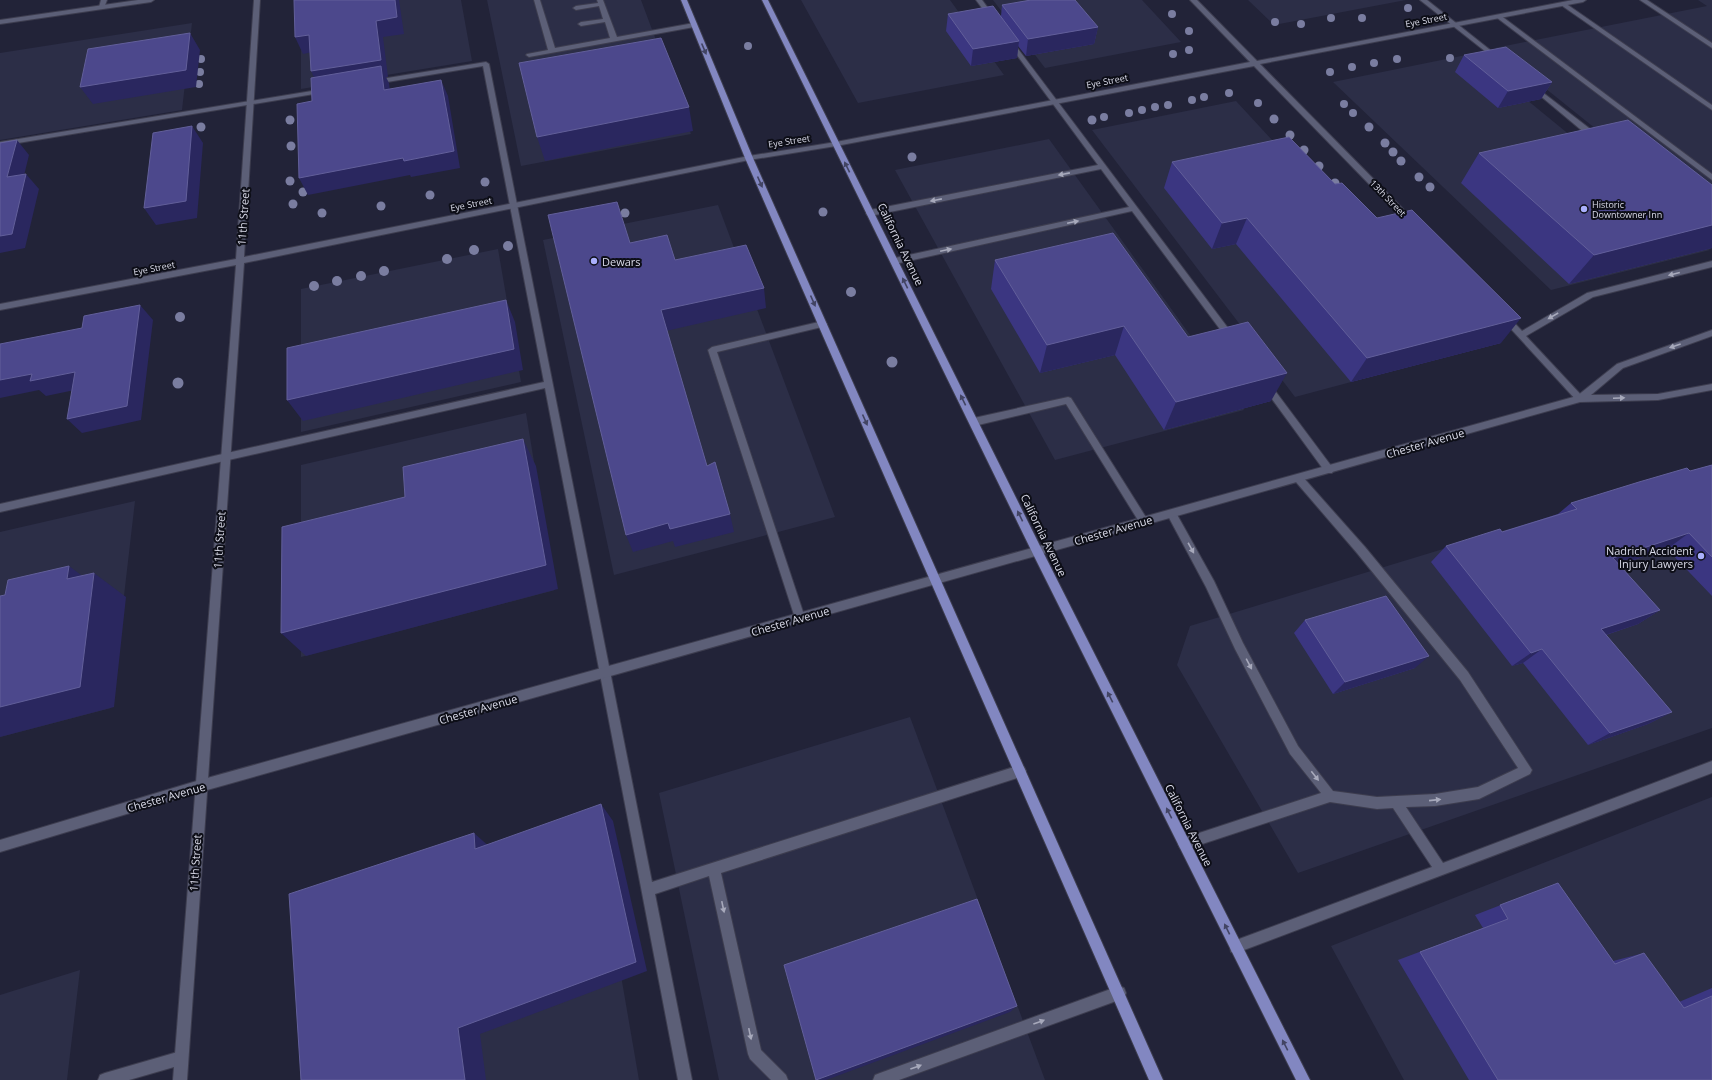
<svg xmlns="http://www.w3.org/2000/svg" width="1712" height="1080" font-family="'Open Sans',sans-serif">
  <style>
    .built { fill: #2c2e47 }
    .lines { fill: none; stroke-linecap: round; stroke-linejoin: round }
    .service-casing { stroke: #3d3d4f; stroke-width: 2 }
    .minor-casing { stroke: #3d3d4f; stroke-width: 2 }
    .tertiary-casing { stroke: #3d3d4f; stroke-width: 2 }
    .secondary-casing { stroke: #3d3d4f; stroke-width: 2 }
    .primary-casing { stroke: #3d3d4f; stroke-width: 2 }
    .service { fill: #5c5f77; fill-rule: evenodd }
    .minor { fill: #5c5f77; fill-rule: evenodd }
    .tertiary { fill: #5c5f77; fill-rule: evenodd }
    .secondary { fill: #5c5f77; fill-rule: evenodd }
    .primary { fill: #8287c1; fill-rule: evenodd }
    .tree { fill: #7a7da0 }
    .wall { fill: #3b3681 }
    .shaded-wall { fill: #2a275f }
    .building { fill: #4c488c; stroke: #625f9a }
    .oneway { fill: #424463 }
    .oneway2 { fill: #a7a9bb }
    .poi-dot { fill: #aab0fc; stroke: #0d0e17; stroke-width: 1.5 }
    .labels { text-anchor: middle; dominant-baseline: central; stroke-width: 4; stroke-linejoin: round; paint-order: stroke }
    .far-street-label { font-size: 9px; fill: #d9dae8; stroke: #0d0e17 }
    .far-poi-label { font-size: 9px; fill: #d9dae8; stroke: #0d0e17; text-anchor: start }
    .street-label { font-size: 11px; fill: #d9dae8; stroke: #0d0e17 }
    .poi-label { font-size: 11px; fill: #d9dae8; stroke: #0d0e17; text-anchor: start }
  </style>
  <rect width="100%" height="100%" fill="#222338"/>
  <!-- built -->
  <path class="built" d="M 345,0 L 461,0 L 472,61 L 301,89 L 301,7 Z
    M 487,0 L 641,0 L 691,134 L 521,166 Z
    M 801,0 L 950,0 L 1004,75 L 858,103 Z
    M 993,0 L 1142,0 L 1181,42 L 1045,68 Z
    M 1248,0 L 1406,0 L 1274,25 Z
    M 1698,0 L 1712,0 L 1712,222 L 1495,48 L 1707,6 Z
    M 192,23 L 182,110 L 0,140 L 0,53 Z
    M 1471,54 L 1593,154 L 1710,250 L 1551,290 L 1333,82 Z
    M 1236,101 L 1467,351 L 1295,397 L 1092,130 Z
    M 1049,139 L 1244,410 L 1055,460 L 895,170 Z
    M 718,205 L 835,517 L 614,575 L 543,240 Z
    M 498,249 L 521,382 L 301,432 L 301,289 Z
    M 526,413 L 555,590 L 301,657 L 301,465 Z
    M 1712,467 L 1712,728 L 1298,873 L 1177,665 L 1190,626 Z
    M 135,501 L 111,708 L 0,737 L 0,532 Z
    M 910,717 L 1045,1080 L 719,1080 L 659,793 Z
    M 1712,797 L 1712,1080 L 1404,1080 L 1331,946 Z
    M 593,813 L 639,1080 L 300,1080 L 300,903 Z
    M 80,970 L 67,1080 L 0,1080 L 0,995 Z"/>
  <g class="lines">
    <!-- service casing -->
    <g class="service-casing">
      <path id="service" d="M 101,0 L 107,0 L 104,8 L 99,7 Z
        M 534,0 L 540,0 L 555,48 L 610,38 L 605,22 L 581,26 L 578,24 L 581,22 L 603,19 L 599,6 L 576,10 L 573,8 L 576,6 L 598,3 L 597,0 L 603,0 L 617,37 L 694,23 L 697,25 L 694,27 L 529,57 L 526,55 L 527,54 L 548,50 Z
        M 976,0 L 982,0 L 996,19 L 995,20 L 991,20 Z
        M 1420,0 L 1427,0 L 1499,57 L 1499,59 L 1495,59 Z
        M 1561,3 L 1565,3 L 1712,105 L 1712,110 L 1561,5 Z
        M 1496,15 L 1500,15 L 1712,174 L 1712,180 L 1496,17 Z
        M 1008,41 L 1012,41 L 1234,336 L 1235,338 L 1234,340 L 1228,340 L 1132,211 L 895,264 L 892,263 L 892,259 L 895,258 L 1129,207 L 1101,169 L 870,216 L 867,215 L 866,213 L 870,210 L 1098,165 L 1008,43 Z
        M 486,62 L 489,64 L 652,882 L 1020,765 L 1024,767 L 1026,771 L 1024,775 L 1020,777 L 721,873 L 761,1050 L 786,1075 L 788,1080 L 771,1080 L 750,1059 L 748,1054 L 709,876 L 655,894 L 692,1080 L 678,1080 L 545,388 L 0,512 L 0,504 L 544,382 L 483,66 L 375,84 L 372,82 L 375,80 Z
        M 1533,85 L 1598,135 L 1598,139 L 1592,139 L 1531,88 L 1531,86 Z
        M 324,89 L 326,90 L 326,92 L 0,146 L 0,142 Z
        M 823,321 L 827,324 L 826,326 L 717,352 L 805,618 L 804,621 L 800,623 L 796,621 L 795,618 L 708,350 L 712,347 Z
        M 1267,383 L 1270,384 L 1332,467 L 1334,470 L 1332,473 L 1326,473 L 1264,388 L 1263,386 L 1264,384 Z
        M 1068,397 L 1071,398 L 1147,519 L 1149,522 L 1147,525 L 1141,525 L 1066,404 L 974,426 L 969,422 L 974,418 Z
        M 1299,475 L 1302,476 L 1365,547 L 1468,672 L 1532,770 L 1530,774 L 1479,799 L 1435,806 L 1406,807 L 1443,863 L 1712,761 L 1712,773 L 1236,953 L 1231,952 L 1230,947 L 1231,942 L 1432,867 L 1393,808 L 1377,809 L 1330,802 L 1184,850 L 1180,848 L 1178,844 L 1180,840 L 1184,838 L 1321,793 L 1290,754 L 1235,649 L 1206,587 L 1167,514 L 1169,511 L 1175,511 L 1214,581 L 1243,643 L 1298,746 L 1333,791 L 1377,797 L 1435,794 L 1478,787 L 1518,768 L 1460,680 L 1357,553 L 1296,482 L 1294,479 L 1296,476 Z
        M 1119,986 L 1124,988 L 1126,993 L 1124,998 L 1119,1000 L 899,1080 L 873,1080 L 875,1075 L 880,1073 Z
        M 181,1051 L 186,1053 L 188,1058 L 186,1063 L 181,1065 L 129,1080 L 98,1080 L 100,1075 L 105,1073 Z"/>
    </g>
    <!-- minor casing -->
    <g class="minor-casing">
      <path id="minor" d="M 254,0 L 260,0 L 244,257 L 749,156 L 836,142 L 1250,62 L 1190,0 L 1197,0 L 1257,61 L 1573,0 L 1586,0 L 1583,2 L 1260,64 L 1413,219 L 1414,221 L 1410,224 L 1407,223 L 1254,66 L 836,146 L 749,160 L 244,263 L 187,1080 L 173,1080 L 236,265 L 0,310 L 0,304 L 236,259 Z
        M 1640,0 L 1647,0 L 1712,43 L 1712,48 Z
        M 1712,261 L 1712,267 L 1593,297 L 1526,336 L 1583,397 L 1585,399 L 1580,402 L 1577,401 L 1500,317 L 1501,315 L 1507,315 L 1522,331 L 1587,293 Z"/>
    </g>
    <!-- tertiary casing -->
    <g class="tertiary-casing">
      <path id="tertiary" d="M 138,0 L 154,0 L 151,2 L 0,24 L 0,20 Z"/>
    </g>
    <!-- secondary casing -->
    <g class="secondary-casing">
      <path id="secondary" d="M 1712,330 L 1712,336 L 1623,368 L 1591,395 L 1658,394 L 1712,384 L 1712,390 L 1658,400 L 1580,402 L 200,792 L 0,852 L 0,840 L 200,780 L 1577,396 L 1617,364 Z"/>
    </g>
    <!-- primary casing -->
    <g class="primary-casing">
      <path id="primary" d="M 681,0 L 687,0 L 753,158 L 1163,1080 L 1149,1080 L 745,158 Z
        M 762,0 L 768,0 L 1041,548 L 1310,1080 L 1296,1080 L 1033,554 Z"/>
    </g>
    <!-- service -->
    <use href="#service" class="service"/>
    <!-- minor -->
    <use href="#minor" class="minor"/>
    <!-- tertiary -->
    <use href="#tertiary" class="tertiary"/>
    <!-- secondary -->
    <use href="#secondary" class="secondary"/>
    <!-- primary -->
    <use href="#primary" class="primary"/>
  </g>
  <!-- trees -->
  <g class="tree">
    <circle cx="1408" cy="8" r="4"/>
    <circle cx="1172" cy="14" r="4"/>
    <circle cx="1331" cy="18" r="4"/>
    <circle cx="1362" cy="18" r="4"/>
    <circle cx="1275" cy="22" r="4"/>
    <circle cx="1301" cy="24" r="4"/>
    <circle cx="1189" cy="31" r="4"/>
    <circle cx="748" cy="46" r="4"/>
    <circle cx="1189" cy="50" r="4"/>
    <circle cx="1173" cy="54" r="4"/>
    <circle cx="1450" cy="58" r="4"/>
    <circle cx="201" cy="59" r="4"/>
    <circle cx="1397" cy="59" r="4"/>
    <circle cx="1374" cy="63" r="4"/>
    <circle cx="1352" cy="67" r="4"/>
    <circle cx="200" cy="72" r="4"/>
    <circle cx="1330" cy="72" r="4"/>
    <circle cx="199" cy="84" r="4"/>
    <circle cx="1229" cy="93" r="4"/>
    <circle cx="1204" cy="97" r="4"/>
    <circle cx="1192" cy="100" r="4"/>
    <circle cx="1258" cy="103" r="4"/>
    <circle cx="1344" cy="104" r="4"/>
    <circle cx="1168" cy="105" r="4"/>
    <circle cx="1155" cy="107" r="4"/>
    <circle cx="1142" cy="110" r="4"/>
    <circle cx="1129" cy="113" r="4"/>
    <circle cx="1353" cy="113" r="4"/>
    <circle cx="1104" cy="117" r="4"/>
    <circle cx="1274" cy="119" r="4.5"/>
    <circle cx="290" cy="120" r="4.5"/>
    <circle cx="1092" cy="120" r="4.5"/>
    <circle cx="201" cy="127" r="4.5"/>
    <circle cx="1369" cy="127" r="4.5"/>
    <circle cx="1290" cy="135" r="4.5"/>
    <circle cx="1385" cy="143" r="4.5"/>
    <circle cx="291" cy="146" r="4.5"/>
    <circle cx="1304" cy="150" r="4.5"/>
    <circle cx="1393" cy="152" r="4.5"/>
    <circle cx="912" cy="157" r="4.5"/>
    <circle cx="1401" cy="161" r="4.5"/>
    <circle cx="1319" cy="166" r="4.5"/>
    <circle cx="1419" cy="177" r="4.5"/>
    <circle cx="290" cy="181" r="4.5"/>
    <circle cx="485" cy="182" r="4.5"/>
    <circle cx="1335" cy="183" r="4.5"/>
    <circle cx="1430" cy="187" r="4.5"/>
    <circle cx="303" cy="192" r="4.5"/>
    <circle cx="430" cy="195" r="4.5"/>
    <circle cx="293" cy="204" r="4.5"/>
    <circle cx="381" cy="206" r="4.5"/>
    <circle cx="823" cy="212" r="4.5"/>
    <circle cx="322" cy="213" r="4.5"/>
    <circle cx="625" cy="213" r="4.5"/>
    <circle cx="508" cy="246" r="5"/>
    <circle cx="474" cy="250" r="5"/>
    <circle cx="447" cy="259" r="5"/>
    <circle cx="384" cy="271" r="5"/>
    <circle cx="361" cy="276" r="5"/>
    <circle cx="337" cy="281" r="5"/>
    <circle cx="314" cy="286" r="5"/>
    <circle cx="851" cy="292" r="5"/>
    <circle cx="180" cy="317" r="5"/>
    <circle cx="892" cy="362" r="5.5"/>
    <circle cx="178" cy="383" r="5.5"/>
  </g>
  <!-- wall -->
  <path class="wall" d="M 1002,5 L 1098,27 L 1094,44 L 1026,56 L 1018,46 L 1017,58 L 971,66 L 946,31 L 948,14 L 1001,16 Z
    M 1464,55 L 1552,82 L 1541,99 L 1498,108 L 1455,72 Z
    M 1479,153 L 1712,185 L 1712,248 L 1569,284 L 1461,183 Z
    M 1172,162 L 1335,184 L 1377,218 L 1501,343 L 1351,382 L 1236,244 L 1212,249 L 1164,188 Z
    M 995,260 L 1188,337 L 1271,401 L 1164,430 L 1115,355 L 1040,373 L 991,289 Z
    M 1712,465 L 1712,596 L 1667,549 L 1619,565 L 1660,610 L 1638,624 L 1606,635 L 1672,712 L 1648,724 L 1588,745 L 1523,663 L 1512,666 L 1431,562 L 1446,546 L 1502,532 L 1558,514 L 1571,503 L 1690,471 Z
    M 1305,620 L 1415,668 L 1333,694 L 1294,633 Z
    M 1558,883 L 1613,961 L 1644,953 L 1679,1002 L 1712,988 L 1712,1080 L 1469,1080 L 1398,960 L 1483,928 L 1475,915 Z"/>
  <!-- shaded-wall -->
  <path class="shaded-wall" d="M 395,0 L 399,0 L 404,34 L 383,37 L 388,77 L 386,77 L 389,83 L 392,107 L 319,88 L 311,71 Z
    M 1098,27 L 1094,44 L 1026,56 L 1028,39 Z
    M 190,33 L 200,50 L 196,87 L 93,104 L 80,87 Z
    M 309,35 L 317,51 L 303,54 L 295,37 Z
    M 1019,41 L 1017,58 L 971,66 L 973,49 Z
    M 441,80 L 448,96 L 460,168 L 411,177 L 410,175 L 308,195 L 299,178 Z
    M 1552,82 L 1541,99 L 1498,108 L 1508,91 Z
    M 689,107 L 693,131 L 545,161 L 537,137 Z
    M 192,126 L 203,143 L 197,218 L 156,225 L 144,208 Z
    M 17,140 L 29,155 L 20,192 L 7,177 Z
    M 26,174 L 39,189 L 25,248 L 0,253 L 0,236 Z
    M 1247,218 L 1236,244 L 1212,249 L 1222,223 Z
    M 1712,225 L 1712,248 L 1569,284 L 1594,255 Z
    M 764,288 L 766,308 L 666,331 L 661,310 Z
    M 506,300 L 515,322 L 523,370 L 303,421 L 287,400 Z
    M 140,305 L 153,320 L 141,420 L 82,433 L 67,419 Z
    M 1521,318 L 1501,343 L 1351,382 L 1367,358 Z
    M 1124,326 L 1115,355 L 1040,373 L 1047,345 Z
    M 75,372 L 89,387 L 46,396 L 39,390 L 0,398 L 0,380 L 32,374 Z
    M 1287,373 L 1271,401 L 1164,430 L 1176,402 Z
    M 523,439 L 536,466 L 558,589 L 306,656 L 281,633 Z
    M 730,514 L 734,532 L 675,547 L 673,541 L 633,552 L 626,535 L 668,523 Z
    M 1689,533 L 1667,549 L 1593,573 L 1613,558 Z
    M 69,566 L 93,584 L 94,573 L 126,597 L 114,707 L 0,737 L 0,707 L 67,579 Z
    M 1660,610 L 1638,624 L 1581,643 L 1601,629 Z
    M 1542,649 L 1523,663 L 1512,666 L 1531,653 Z
    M 1429,656 L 1415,668 L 1333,694 L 1345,682 Z
    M 1672,712 L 1648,724 L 1588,745 L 1610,733 Z
    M 601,804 L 613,821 L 647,971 L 480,1034 L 486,1080 L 465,1080 L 458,1028 Z
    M 474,833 L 492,849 L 475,849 Z
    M 1017,1006 L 1010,1012 L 826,1080 L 816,1080 Z"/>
  <!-- building -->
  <path class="building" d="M 294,0 L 395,0 L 397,17 L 376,21 L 381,60 L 311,71 L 309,35 L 295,37 Z
    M 1031,0 L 1075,0 L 1098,27 L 1028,39 L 1002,5 Z
    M 993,6 L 1019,41 L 973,49 L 948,14 Z
    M 190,33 L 186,70 L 80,87 L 88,49 Z
    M 661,38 L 689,107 L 537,137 L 519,63 Z
    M 1506,47 L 1552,82 L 1508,91 L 1464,55 Z
    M 381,66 L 384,90 L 441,80 L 454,151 L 404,161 L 403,158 L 299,178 L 297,104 L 312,101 L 311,78 Z
    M 1628,120 L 1712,185 L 1712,225 L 1594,255 L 1479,153 Z
    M 192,126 L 186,201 L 144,208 L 153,133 Z
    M 1289,137 L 1335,184 L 1342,183 L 1377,218 L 1412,210 L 1521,318 L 1367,358 L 1247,218 L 1222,223 L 1172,162 Z
    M 17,140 L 7,177 L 26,174 L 12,234 L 0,236 L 0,143 Z
    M 617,202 L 630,243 L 667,235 L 675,260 L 746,245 L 764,288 L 661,310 L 707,466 L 715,462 L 730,514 L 670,529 L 668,523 L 626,535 L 548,215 Z
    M 1113,233 L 1188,337 L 1248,322 L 1287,373 L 1176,402 L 1124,326 L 1047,345 L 995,260 Z
    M 506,300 L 514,349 L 287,400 L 287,348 Z
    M 140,305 L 127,406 L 67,419 L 75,372 L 30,381 L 32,374 L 0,380 L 0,344 L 82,328 L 84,316 Z
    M 523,439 L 546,565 L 281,633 L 282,527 L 405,497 L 403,467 Z
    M 1712,465 L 1712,557 L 1689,533 L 1613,558 L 1660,610 L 1601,629 L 1672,712 L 1610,733 L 1542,649 L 1531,653 L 1446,546 L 1500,529 L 1502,532 L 1577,509 L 1571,503 L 1639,482 L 1687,468 L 1690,471 Z
    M 69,566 L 67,579 L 94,573 L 80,687 L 0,707 L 0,596 L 5,595 L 8,580 Z
    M 1386,596 L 1429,656 L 1345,682 L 1305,620 Z
    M 601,804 L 636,962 L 458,1028 L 465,1080 L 301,1080 L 289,894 L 474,833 L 475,849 Z
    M 1558,883 L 1615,964 L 1644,953 L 1684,1008 L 1712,996 L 1712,1080 L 1498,1080 L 1420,952 L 1508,919 L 1500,905 Z
    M 977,899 L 1017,1006 L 816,1080 L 784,965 Z"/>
  <!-- one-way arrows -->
  <defs><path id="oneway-solid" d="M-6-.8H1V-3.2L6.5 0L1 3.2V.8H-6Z"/></defs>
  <g class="oneway">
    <use href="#oneway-solid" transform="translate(704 49) rotate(67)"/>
    <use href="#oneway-solid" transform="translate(847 167) rotate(-116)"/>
    <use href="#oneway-solid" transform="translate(760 182) rotate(66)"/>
    <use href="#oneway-solid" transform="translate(905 283) rotate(-116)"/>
    <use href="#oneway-solid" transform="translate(813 301) rotate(66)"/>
    <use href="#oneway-solid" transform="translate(963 400) rotate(-116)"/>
    <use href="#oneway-solid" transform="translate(865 420) rotate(66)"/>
    <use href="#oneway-solid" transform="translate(1020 516) rotate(-116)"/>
    <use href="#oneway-solid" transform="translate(1110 697) rotate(-117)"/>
    <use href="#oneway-solid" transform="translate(1169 813) rotate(-117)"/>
    <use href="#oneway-solid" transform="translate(1227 929) rotate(-116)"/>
    <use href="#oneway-solid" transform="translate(1285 1045) rotate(-117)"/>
  </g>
  <g class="oneway2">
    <use href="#oneway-solid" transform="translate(1064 174) rotate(169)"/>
    <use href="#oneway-solid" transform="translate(936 200) rotate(169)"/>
    <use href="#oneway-solid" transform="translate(1073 222) rotate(-12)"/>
    <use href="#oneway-solid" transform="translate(946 250) rotate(-12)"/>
    <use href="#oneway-solid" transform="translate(1674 274) rotate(166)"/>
    <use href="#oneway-solid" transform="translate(1553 316) rotate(150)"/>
    <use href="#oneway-solid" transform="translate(1675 346) rotate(161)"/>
    <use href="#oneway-solid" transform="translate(1619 398) rotate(-2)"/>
    <use href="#oneway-solid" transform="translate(1191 548) rotate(61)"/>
    <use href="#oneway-solid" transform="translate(1249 664) rotate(62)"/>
    <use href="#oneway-solid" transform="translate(1315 776) rotate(52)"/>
    <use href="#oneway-solid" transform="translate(1435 800) rotate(-6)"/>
    <use href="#oneway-solid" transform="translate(723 907) rotate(78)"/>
    <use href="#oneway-solid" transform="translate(1039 1022) rotate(-20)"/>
    <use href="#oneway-solid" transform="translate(750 1034) rotate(78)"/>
    <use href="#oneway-solid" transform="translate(916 1067) rotate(-20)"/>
  </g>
  <!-- markers -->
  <g class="poi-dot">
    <circle cx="1584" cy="209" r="4"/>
    <circle cx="594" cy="261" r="4"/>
    <circle cx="1701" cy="556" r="4"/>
  </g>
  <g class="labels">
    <!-- far-street labels -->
    <g class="far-street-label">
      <text transform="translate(1426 20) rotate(-11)">Eye Street</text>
      <text transform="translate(1107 81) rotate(-11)">Eye Street</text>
      <text transform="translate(789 141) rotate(-9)">Eye Street</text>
      <text transform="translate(1388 198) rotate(46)">13th Street</text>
      <text transform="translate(471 204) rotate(-11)">Eye Street</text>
      <text transform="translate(154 268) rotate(-11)">Eye Street</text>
    </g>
    <!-- far-poi labels -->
    <g class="far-poi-label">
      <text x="1592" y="204">Historic<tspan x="1592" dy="10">Downtowner Inn</tspan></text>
    </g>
    <!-- street labels -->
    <g class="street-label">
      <text transform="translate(243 217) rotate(-86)">11th Street</text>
      <text transform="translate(901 244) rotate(64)">California Avenue</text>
      <text transform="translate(1425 443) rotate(-16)">Chester Avenue</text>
      <text transform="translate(1113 530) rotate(-16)">Chester Avenue</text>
      <text transform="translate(1044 535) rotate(64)">California Avenue</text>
      <text transform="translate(219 540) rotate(-86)">11th Street</text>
      <text transform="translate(790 621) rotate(-16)">Chester Avenue</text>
      <text transform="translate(478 709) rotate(-16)">Chester Avenue</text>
      <text transform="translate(166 797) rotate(-16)">Chester Avenue</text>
      <text transform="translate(1189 825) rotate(63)">California Avenue</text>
      <text transform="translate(195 863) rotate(-86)">11th Street</text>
    </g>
    <!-- poi labels -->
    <g class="poi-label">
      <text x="602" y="261">Dewars</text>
      <text x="1693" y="550" text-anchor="end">Nadrich Accident<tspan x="1693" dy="13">Injury Lawyers</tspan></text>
    </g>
  </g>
</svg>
